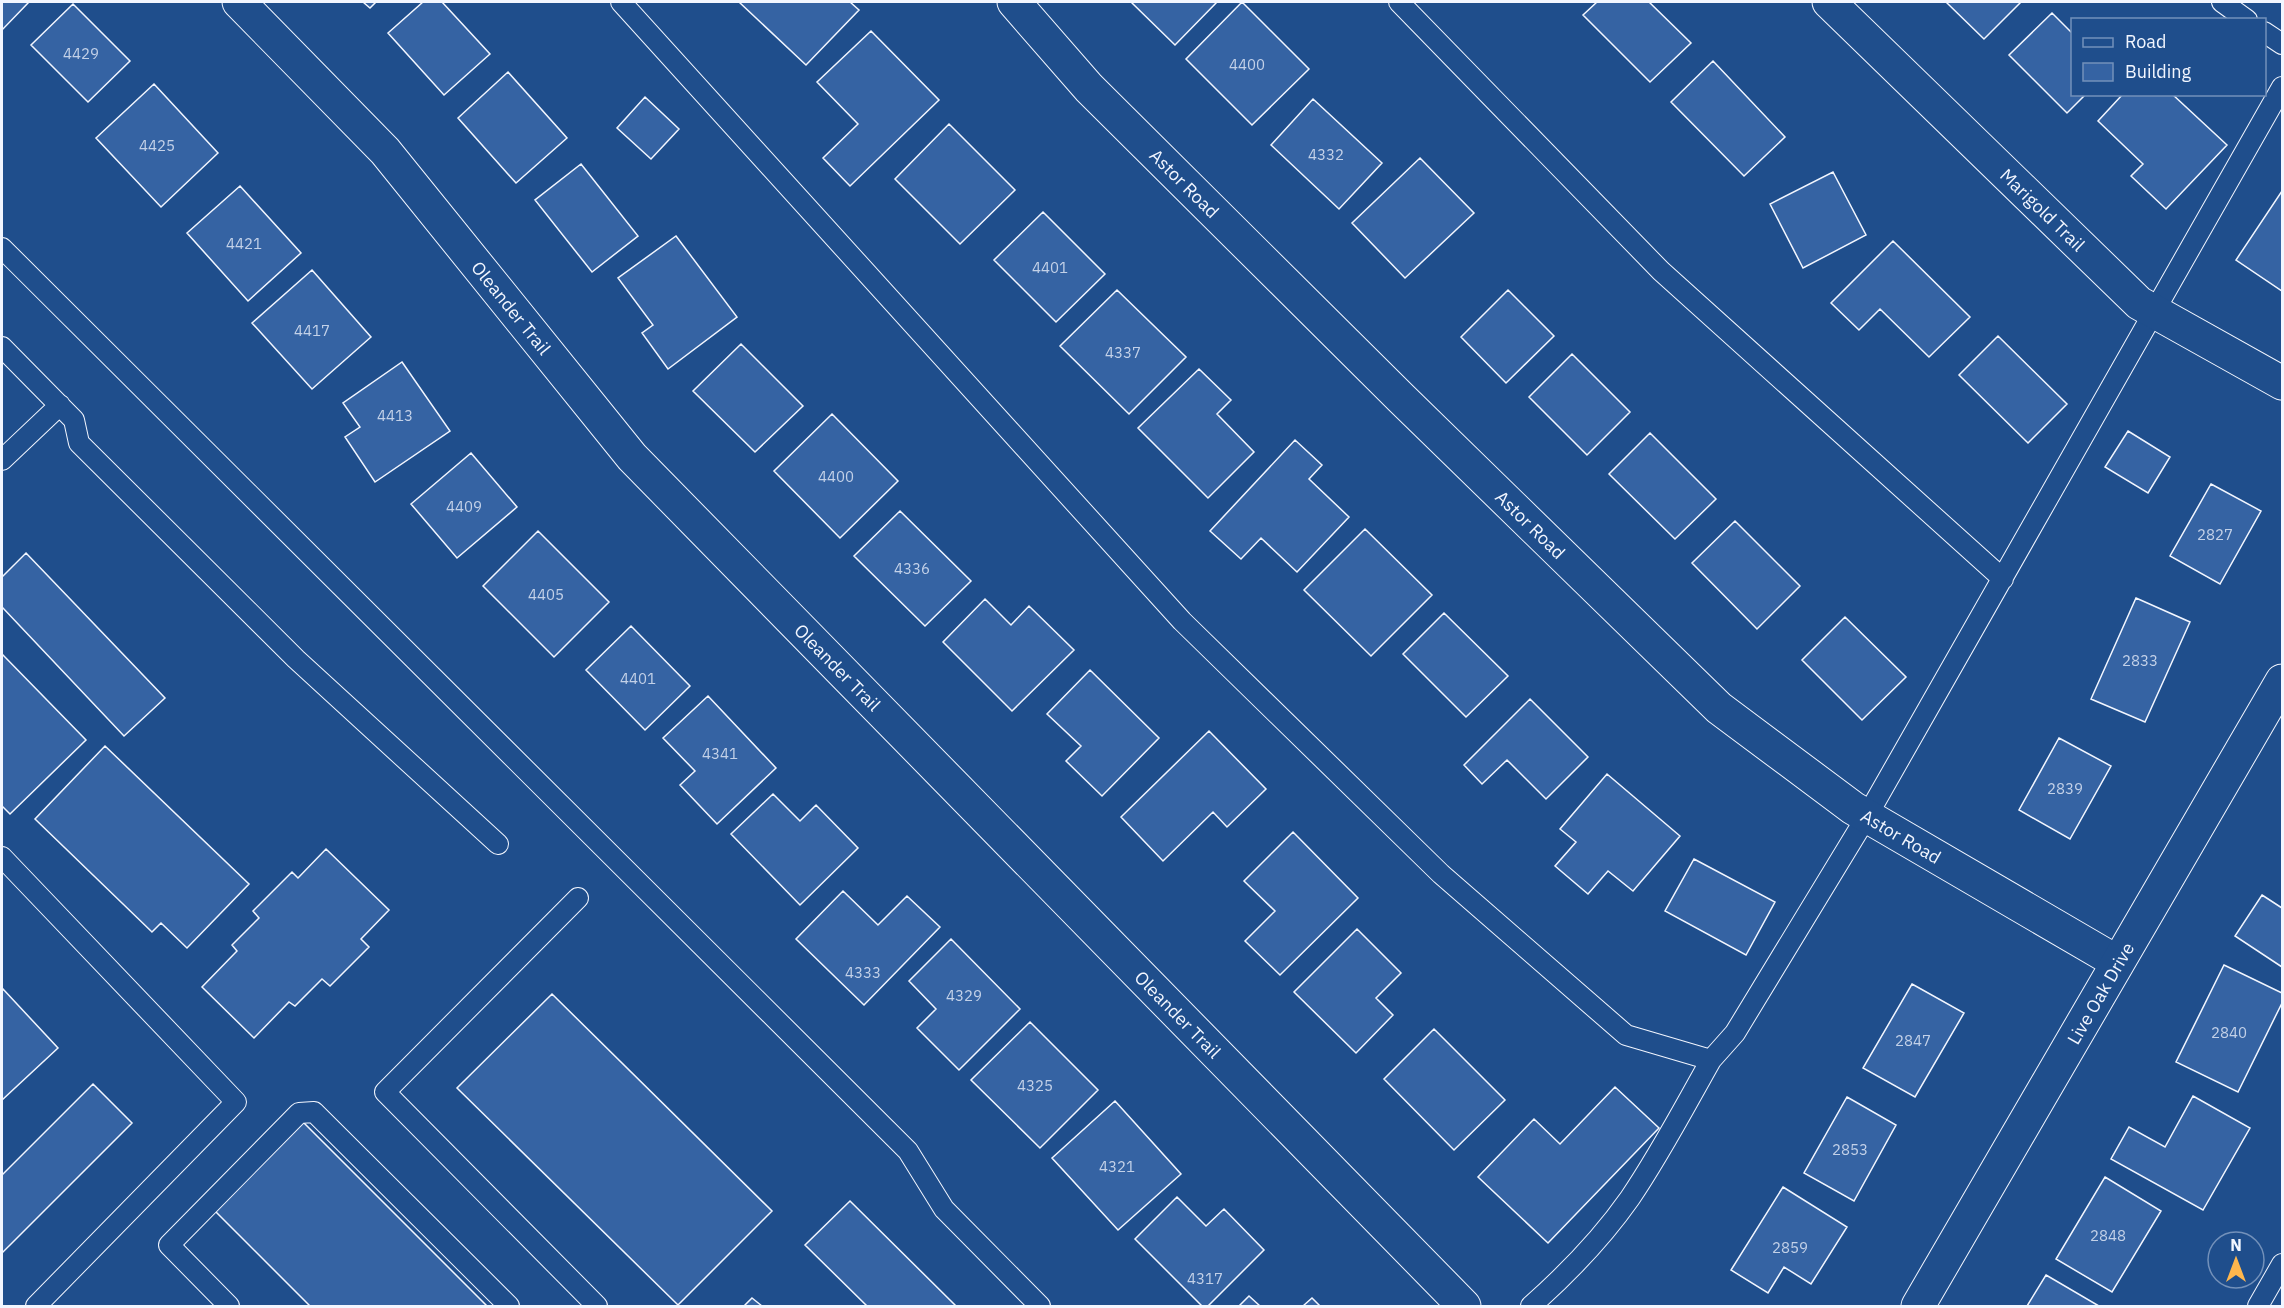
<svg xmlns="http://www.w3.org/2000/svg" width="2284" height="1308" font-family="'IBM Plex Sans',sans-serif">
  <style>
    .building { fill: #3563a3; stroke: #f2f6ff; stroke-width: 1.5 }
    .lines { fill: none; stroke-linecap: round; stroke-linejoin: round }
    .service-casing { stroke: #f2f6ff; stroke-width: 22 }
    .minor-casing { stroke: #f2f6ff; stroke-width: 35 }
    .service { stroke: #1f4e8c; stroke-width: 20 }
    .minor { stroke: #1f4e8c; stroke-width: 33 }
    .labels { text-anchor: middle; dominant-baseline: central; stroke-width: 4.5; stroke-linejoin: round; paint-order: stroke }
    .number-label { font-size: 15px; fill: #c3d1e8 }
    .street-label { font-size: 18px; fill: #f2f6ff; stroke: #1f4e8c }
  </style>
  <rect width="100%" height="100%" fill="#1f4e8c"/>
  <!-- building -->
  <path class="building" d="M 2,2 L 29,2 L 2,30 Z
    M 363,2 L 376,2 L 370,8 Z
    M 423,2 L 442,2 L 490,54 L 444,95 L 388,33 Z
    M 739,2 L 850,2 L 859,10 L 806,65 Z
    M 1131,2 L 1217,2 L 1175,45 Z
    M 1242,2 L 1309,69 L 1252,125 L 1186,59 Z
    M 1597,2 L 1649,2 L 1691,43 L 1650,82 L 1583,15 Z
    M 1946,2 L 2021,2 L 1984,39 Z
    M 73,4 L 130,61 L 88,102 L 31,45 Z
    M 2052,13 L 2072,33 L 2072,94 L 2086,94 L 2067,113 L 2009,55 Z
    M 871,31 L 939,100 L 850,186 L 823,158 L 858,124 L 817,82 Z
    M 1713,61 L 1785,137 L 1744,176 L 1671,102 Z
    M 508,72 L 567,138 L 516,183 L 458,118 Z
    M 154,84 L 218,153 L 161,207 L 96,138 Z
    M 2123,94 L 2172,94 L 2227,145 L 2166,209 L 2131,176 L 2143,164 L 2098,121 Z
    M 645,97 L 679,129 L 651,159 L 617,128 Z
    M 1313,99 L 1382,163 L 1339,209 L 1271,145 Z
    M 949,124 L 1015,190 L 960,244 L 895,179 Z
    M 1420,158 L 1474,213 L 1405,278 L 1352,223 Z
    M 581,164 L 638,236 L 592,272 L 535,200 Z
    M 1833,172 L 1866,235 L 1803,268 L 1770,204 Z
    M 240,186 L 301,253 L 248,301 L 187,233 Z
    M 2282,191 L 2282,291 L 2236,260 Z
    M 1043,212 L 1105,274 L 1056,322 L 994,260 Z
    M 676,236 L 737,317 L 668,369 L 642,333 L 653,325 L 618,278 Z
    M 1893,241 L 1970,317 L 1929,357 L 1880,309 L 1859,330 L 1831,303 Z
    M 312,270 L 371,337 L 312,389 L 252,323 Z
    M 1117,290 L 1186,357 L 1129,414 L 1060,346 Z
    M 1508,290 L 1554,336 L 1506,383 L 1461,337 Z
    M 1998,336 L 2067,404 L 2028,443 L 1959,375 Z
    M 741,344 L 803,406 L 755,452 L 693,391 Z
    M 1572,354 L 1630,412 L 1587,455 L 1529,397 Z
    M 402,362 L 450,431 L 375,482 L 345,437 L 360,427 L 343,403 Z
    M 1199,369 L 1231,400 L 1217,414 L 1254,452 L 1208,498 L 1138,428 Z
    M 832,414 L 898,481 L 840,538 L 774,471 Z
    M 2128,431 L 2170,457 L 2148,493 L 2105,467 Z
    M 1650,433 L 1716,499 L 1675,539 L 1609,474 Z
    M 1295,440 L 1322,465 L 1309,479 L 1349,517 L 1297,572 L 1261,538 L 1241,559 L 1210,531 Z
    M 471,453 L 517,507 L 457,558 L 411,504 Z
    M 2211,484 L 2261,511 L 2220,584 L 2170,556 Z
    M 900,511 L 971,581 L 925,626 L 854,556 Z
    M 1735,521 L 1800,586 L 1757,629 L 1692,563 Z
    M 1365,529 L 1432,595 L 1371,656 L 1304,590 Z
    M 538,531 L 609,602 L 554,657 L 483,586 Z
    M 26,553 L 165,698 L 124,736 L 2,607 L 2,577 Z
    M 2136,598 L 2190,622 L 2145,722 L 2091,699 Z
    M 985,599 L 1011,625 L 1029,606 L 1074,650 L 1012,711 L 943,642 Z
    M 1444,613 L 1508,676 L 1466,717 L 1403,654 Z
    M 1845,617 L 1906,677 L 1862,720 L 1802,660 Z
    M 631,626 L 690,686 L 645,730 L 586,670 Z
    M 2,654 L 86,740 L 10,814 L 2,806 Z
    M 1090,670 L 1159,738 L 1102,796 L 1066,761 L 1081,746 L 1047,714 Z
    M 708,696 L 776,768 L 717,824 L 680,785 L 695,771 L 663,738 Z
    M 1530,699 L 1588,757 L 1546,799 L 1507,760 L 1482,784 L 1464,765 Z
    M 1209,731 L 1266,789 L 1227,827 L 1213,812 L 1163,861 L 1121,817 Z
    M 2059,738 L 2111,766 L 2070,839 L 2019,810 Z
    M 105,746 L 249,884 L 187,948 L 161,923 L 152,932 L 35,819 Z
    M 1607,774 L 1680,836 L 1633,891 L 1608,871 L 1588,894 L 1555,866 L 1576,842 L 1560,829 Z
    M 773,794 L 800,821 L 816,805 L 858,848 L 800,905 L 731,834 Z
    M 1293,832 L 1358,898 L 1280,975 L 1245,941 L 1275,911 L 1244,881 Z
    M 326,849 L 389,910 L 361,939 L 369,947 L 330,986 L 322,979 L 295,1006 L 289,1002 L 254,1038 L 202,987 L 237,951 L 232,945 L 259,918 L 253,911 L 292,872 L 298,878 Z
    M 1694,859 L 1775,902 L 1746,955 L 1665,911 Z
    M 843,891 L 878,925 L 907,896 L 940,927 L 864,1005 L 796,939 Z
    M 2262,895 L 2282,908 L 2282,967 L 2235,936 Z
    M 1357,929 L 1401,973 L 1376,998 L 1393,1015 L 1356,1053 L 1294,992 Z
    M 951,939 L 1020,1009 L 959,1070 L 917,1028 L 936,1009 L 909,981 Z
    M 2224,965 L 2282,993 L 2282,1003 L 2238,1092 L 2176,1062 Z
    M 1912,984 L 1964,1013 L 1915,1097 L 1863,1068 Z
    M 3,989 L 58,1048 L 2,1100 L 2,991 Z
    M 552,994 L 772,1211 L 678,1305 L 457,1088 Z
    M 1030,1022 L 1098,1090 L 1040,1148 L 971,1080 Z
    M 1434,1029 L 1505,1100 L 1454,1150 L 1384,1079 Z
    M 93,1084 L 132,1123 L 2,1253 L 2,1175 Z
    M 1615,1087 L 1659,1128 L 1548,1243 L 1478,1177 L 1534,1119 L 1560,1144 Z
    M 2193,1096 L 2250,1128 L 2203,1210 L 2111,1159 L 2129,1127 L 2165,1147 Z
    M 1847,1097 L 1896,1125 L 1854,1201 L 1804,1173 Z
    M 1115,1101 L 1181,1174 L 1118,1230 L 1052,1158 Z
    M 303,1122 L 487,1306 L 310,1306 L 214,1210 Z
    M 2105,1177 L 2161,1211 L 2112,1292 L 2056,1259 Z
    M 1783,1187 L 1847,1227 L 1811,1284 L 1784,1267 L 1768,1293 L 1731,1270 Z
    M 1177,1197 L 1206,1226 L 1224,1209 L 1264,1250 L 1208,1306 L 1202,1306 L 1135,1239 Z
    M 850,1201 L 956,1306 L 867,1306 L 805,1245 Z
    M 2046,1275 L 2099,1306 L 2027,1306 Z
    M 1249,1296 L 1260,1306 L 1239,1306 Z
    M 752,1298 L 762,1306 L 744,1306 Z
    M 1312,1298 L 1320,1306 L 1303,1306 Z"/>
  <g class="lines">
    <!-- service casing -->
    <g class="service-casing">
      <path id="service" d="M 621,2 L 1182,621 L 1441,874 L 1626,1035 L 1711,1060 L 1735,1033 L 1867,816 L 2282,87
        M 1399,2 L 1661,271 L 2003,579
        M 2222,2 L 2247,20
        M 2264,32 L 2282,44
        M 2,248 L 908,1151 L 944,1209 L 1040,1306
        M 2,347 L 74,420 L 79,443 L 296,659 L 498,844
        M 2,460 L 60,405
        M 2,857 L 236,1102 L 36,1306
        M 578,898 L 385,1092 L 597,1306
        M 229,1306 L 169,1245 L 299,1113 L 314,1112 L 509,1306
        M 1531,1306 C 1567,1274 1602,1238 1630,1198 C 1660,1154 1685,1106 1711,1060
        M 2258,1306 L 2282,1264"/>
    </g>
    <!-- minor casing -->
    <g class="minor-casing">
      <g id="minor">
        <path id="s1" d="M 239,2 L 385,151 L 632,457 L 1464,1306"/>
        <path id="s2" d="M 1014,2 L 1089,88 L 1401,398 L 1719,708 L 1853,808 L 2117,962"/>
        <path id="s3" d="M 1829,2 L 2139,303 L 2282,383"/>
        <path id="s4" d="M 1918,1306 L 2282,681"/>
      </g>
    </g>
    <!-- service -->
    <use href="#service" class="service"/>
    <!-- minor -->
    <use href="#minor" class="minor"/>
  </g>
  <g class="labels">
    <!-- number labels -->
    <g class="number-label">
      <text x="81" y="53">4429</text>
      <text x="1247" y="64">4400</text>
      <text x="157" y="145">4425</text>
      <text x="1326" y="154">4332</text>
      <text x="244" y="243">4421</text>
      <text x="1050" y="267">4401</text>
      <text x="312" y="330">4417</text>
      <text x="1123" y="352">4337</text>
      <text x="395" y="415">4413</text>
      <text x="836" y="476">4400</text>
      <text x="464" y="506">4409</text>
      <text x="2215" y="534">2827</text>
      <text x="912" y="568">4336</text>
      <text x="546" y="594">4405</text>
      <text x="2140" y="660">2833</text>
      <text x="638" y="678">4401</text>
      <text x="720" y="753">4341</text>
      <text x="2065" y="788">2839</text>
      <text x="863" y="972">4333</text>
      <text x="964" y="995">4329</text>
      <text x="2229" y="1032">2840</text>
      <text x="1913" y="1040">2847</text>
      <text x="1035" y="1085">4325</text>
      <text x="1850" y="1149">2853</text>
      <text x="1117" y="1166">4321</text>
      <text x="2108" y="1235">2848</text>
      <text x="1790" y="1247">2859</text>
      <text x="1205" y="1278">4317</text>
    </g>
    <!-- street labels -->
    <g class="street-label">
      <text stroke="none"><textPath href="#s2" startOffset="249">Astor Road</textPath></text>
      <text stroke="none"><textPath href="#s3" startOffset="298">Marigold Trail</textPath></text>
      <text stroke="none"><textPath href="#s1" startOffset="410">Oleander Trail</textPath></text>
      <text stroke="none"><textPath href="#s2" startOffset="735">Astor Road</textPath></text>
      <text stroke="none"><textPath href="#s1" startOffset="896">Oleander Trail</textPath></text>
      <text stroke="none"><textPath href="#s2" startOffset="1221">Astor Road</textPath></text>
      <text stroke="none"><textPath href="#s4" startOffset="362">Live Oak Drive</textPath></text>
      <text stroke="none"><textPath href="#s1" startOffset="1382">Oleander Trail</textPath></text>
    </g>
  </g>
  <!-- border -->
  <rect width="2284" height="1308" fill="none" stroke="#f2f6ff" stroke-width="6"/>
  <!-- legend -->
  <rect x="2071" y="18" width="195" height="78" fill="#1f4e8c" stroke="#7391ba" stroke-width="1.5"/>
  <rect x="2083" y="38" width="30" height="9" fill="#1f4e8c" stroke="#7391ba" stroke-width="1.5"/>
  <text x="2125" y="48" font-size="18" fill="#f2f6ff">Road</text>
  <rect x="2083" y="63" width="30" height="18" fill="#3563a3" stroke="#7391ba" stroke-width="1.5"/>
  <text x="2125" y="78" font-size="18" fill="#f2f6ff">Building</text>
  <!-- north arrow -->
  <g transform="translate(2236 1260)"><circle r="28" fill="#1f4e8c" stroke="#7391ba" stroke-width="1.5"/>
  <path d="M0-4.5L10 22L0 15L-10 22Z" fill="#ffb74d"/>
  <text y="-9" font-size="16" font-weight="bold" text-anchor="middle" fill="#f2f6ff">N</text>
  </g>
</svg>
